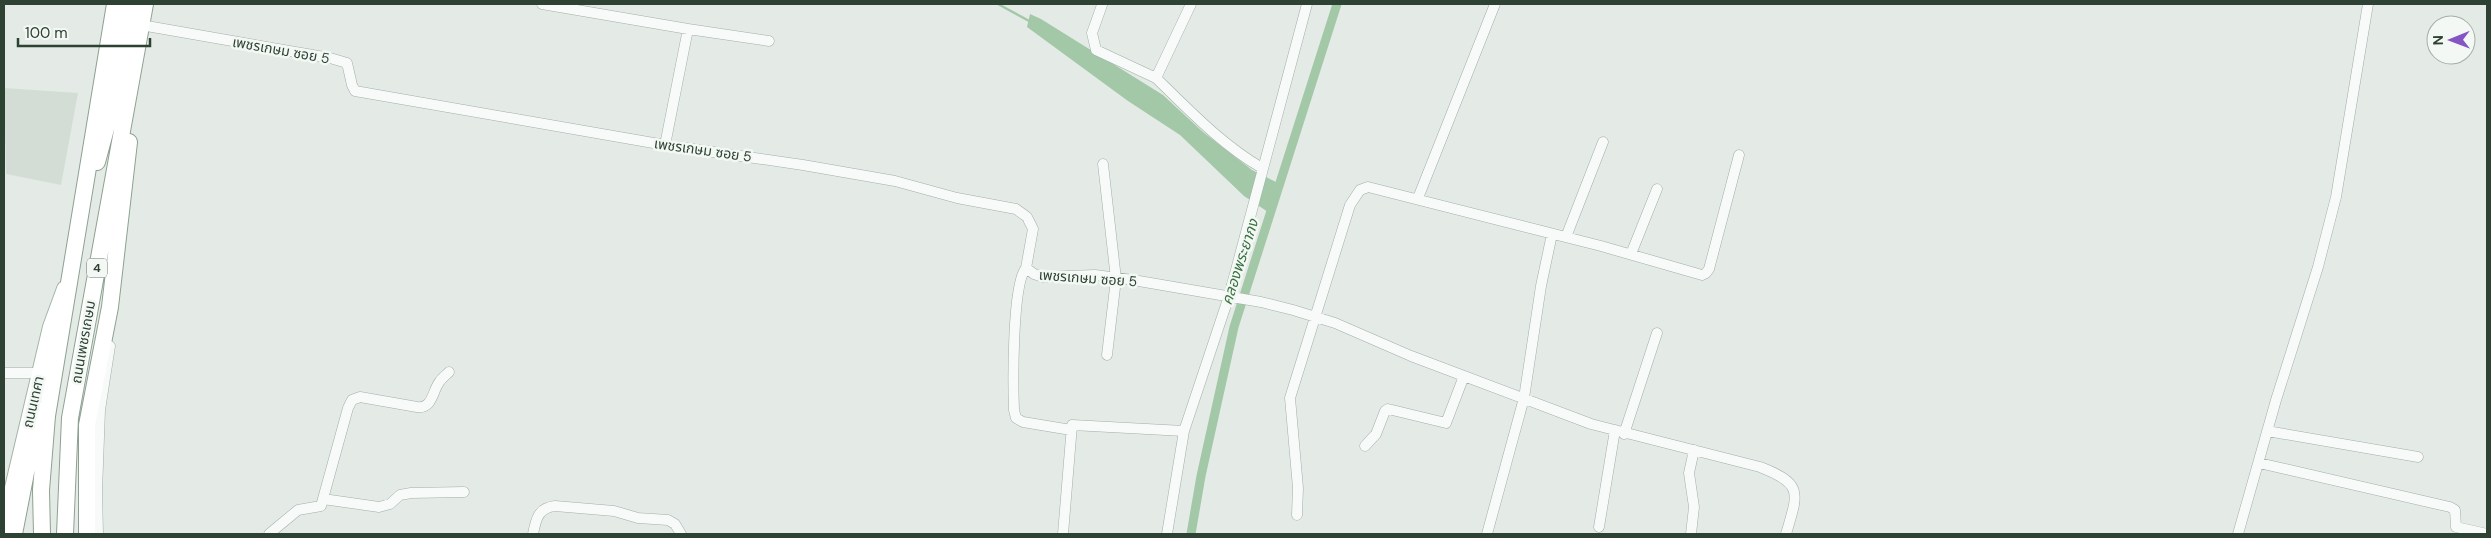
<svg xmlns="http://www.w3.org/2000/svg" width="2491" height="538" font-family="'DM Sans','Noto Sans Thai',sans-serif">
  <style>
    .built { fill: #d3ddd5 }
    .water { fill: #a3c8a7 }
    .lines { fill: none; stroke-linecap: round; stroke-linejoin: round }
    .stream { stroke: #a3c8a7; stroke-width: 2.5 }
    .canal { stroke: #a3c8a7; stroke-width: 9 }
    .minor-casing { stroke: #a2aea5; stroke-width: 11 }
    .primary-casing { stroke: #a5b6a8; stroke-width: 18 }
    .trunk-casing { stroke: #8da191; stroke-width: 18 }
    .minor { stroke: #f7faf8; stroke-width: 10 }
    .primary { stroke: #fff; stroke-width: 16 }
    .trunk { stroke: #fff; stroke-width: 16 }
    .labels { text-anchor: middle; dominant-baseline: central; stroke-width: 5; stroke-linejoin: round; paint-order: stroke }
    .shield { fill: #f4f8f5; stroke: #69796c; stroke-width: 1 }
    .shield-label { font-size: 12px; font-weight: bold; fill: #2d4232 }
    .street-label { font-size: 14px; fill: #2d4232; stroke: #f4f8f5 }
    .water-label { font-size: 15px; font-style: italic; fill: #3a7342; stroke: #f4f8f5 }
  </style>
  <rect width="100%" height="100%" fill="#e4ebe6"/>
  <!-- built -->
  <path class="built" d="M 4,88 L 78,93 L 61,185 L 6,174 Z"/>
  <!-- water -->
  <path class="water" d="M 1030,14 L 1041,19 L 1163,95 L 1203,132 L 1252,170 L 1280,184 L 1271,214 L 1244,196 L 1180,135 L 1128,101 L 1027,27 Z"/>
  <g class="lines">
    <!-- stream -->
    <path class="stream" d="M 998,4 L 1031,22"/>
    <!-- canal -->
    <path class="canal" d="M 1191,534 L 1201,476 L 1234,327 L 1337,4"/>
    <!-- minor casing -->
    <g class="minor-casing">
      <path id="minor" d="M 542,4 L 688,29 L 769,41
        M 1102,5 L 1092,33 L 1096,50 L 1156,78 L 1191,4
        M 141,25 L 330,58 L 347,63 L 352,85 L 355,91 L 665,145 L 803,165 L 895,181 L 957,198 L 1016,209 L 1027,217 L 1033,229 L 1026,268 L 1034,274 L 1043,277 L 1095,275 L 1133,280 L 1261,302 L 1293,310 L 1335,323 L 1411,356 L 1591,424 L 1760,467 C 1804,484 1798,493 1786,534
        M 1156,78 C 1189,110 1222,145 1262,168
        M 665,145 L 688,29
        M 1103,164 L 1116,279 L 1107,355
        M 1418,198 L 1495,4
        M 1566,237 L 1603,142
        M 1631,254 L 1657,189
        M 1026,268 C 1012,284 1013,385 1014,410 L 1016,418 L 1023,422 L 1071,430
        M 4,373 L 40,373
        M 2267,431 L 2418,457
        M 1624,434 L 1657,333
        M 1365,446 L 1376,434 L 1385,411 L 1388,409 L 1446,423 L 1464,376
        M 2259,463 L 2450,507 L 2455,510 L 2456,527 L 2487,534
        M 323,499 L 379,507 L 390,504 L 400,495 L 411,493 L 464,492
        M 1297,515 L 1298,488 L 1290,398 L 1350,205 L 1360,190 L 1368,187 L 1601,246 L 1702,275 L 1706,273 L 1709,269 L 1739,155
        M 1599,527 L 1615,430
        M 98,534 L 97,491 L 100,410 L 110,346
        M 269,534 L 298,510 L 321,506 L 348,408 L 352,400 L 360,397 L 417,407 C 433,409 432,391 440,381 C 442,378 446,375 449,372
        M 533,534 C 536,519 538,508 555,506 L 614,511 L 638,518 L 668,520 L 675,524 L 681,534
        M 1063,534 L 1072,425 L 1184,431 L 1229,296 L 1307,4
        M 1167,534 L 1184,431
        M 1487,534 L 1524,398 L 1541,286 L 1552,234
        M 1691,534 L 1694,507 L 1689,473 L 1694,450
        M 2238,534 L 2276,400 L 2318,267 L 2336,197 L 2368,4"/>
    </g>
    <!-- primary casing -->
    <g class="primary-casing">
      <path id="primary" d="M 4,526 L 51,327 L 65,289"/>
    </g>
    <!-- trunk casing -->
    <g class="trunk-casing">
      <path id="trunk" d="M 97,162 L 107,125 L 130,4
        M 14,534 L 38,411
        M 42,534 L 41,490 L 47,416 L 115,4
        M 65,534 L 70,418 L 145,4
        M 87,534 L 87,425 L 110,307 L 129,142"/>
    </g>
    <!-- minor -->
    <use href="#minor" class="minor"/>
    <!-- primary -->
    <use href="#primary" class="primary"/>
    <!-- trunk -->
    <use href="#trunk" class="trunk"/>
  </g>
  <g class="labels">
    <!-- shield labels -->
    <rect class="shield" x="87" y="258.5" width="20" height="19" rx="4"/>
    <g class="shield-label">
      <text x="97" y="268">4</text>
    </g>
    <!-- street labels -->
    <g class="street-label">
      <text transform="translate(281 50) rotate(10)">เพชรเกษม ซอย 5</text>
      <text transform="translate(703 150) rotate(8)">เพชรเกษม ซอย 5</text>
      <text transform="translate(1088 278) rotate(4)">เพชรเกษม ซอย 5</text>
      <text transform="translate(83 342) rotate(-80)">ถนนเพชรเกษม</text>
      <text transform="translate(33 402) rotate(-77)">ถนนเทศา</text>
    </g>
    <!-- water labels -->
    <g class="water-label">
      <text transform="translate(1240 262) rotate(-72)">คลองพระยากง</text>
    </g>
  </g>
  <!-- border -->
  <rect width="2491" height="538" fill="none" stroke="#2d4232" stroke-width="10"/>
  <!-- north arrow -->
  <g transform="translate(2451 40) rotate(269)"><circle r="24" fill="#f4f8f5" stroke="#a4afa7"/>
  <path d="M0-4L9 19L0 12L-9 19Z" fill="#8655c4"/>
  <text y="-8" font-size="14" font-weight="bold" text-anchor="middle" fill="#2d4232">N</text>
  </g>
  <!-- scale -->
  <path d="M18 38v8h132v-8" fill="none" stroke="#2d4232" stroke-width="2.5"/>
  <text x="25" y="38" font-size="15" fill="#2d4232" stroke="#f4f8f5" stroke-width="4" paint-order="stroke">100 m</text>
</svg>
